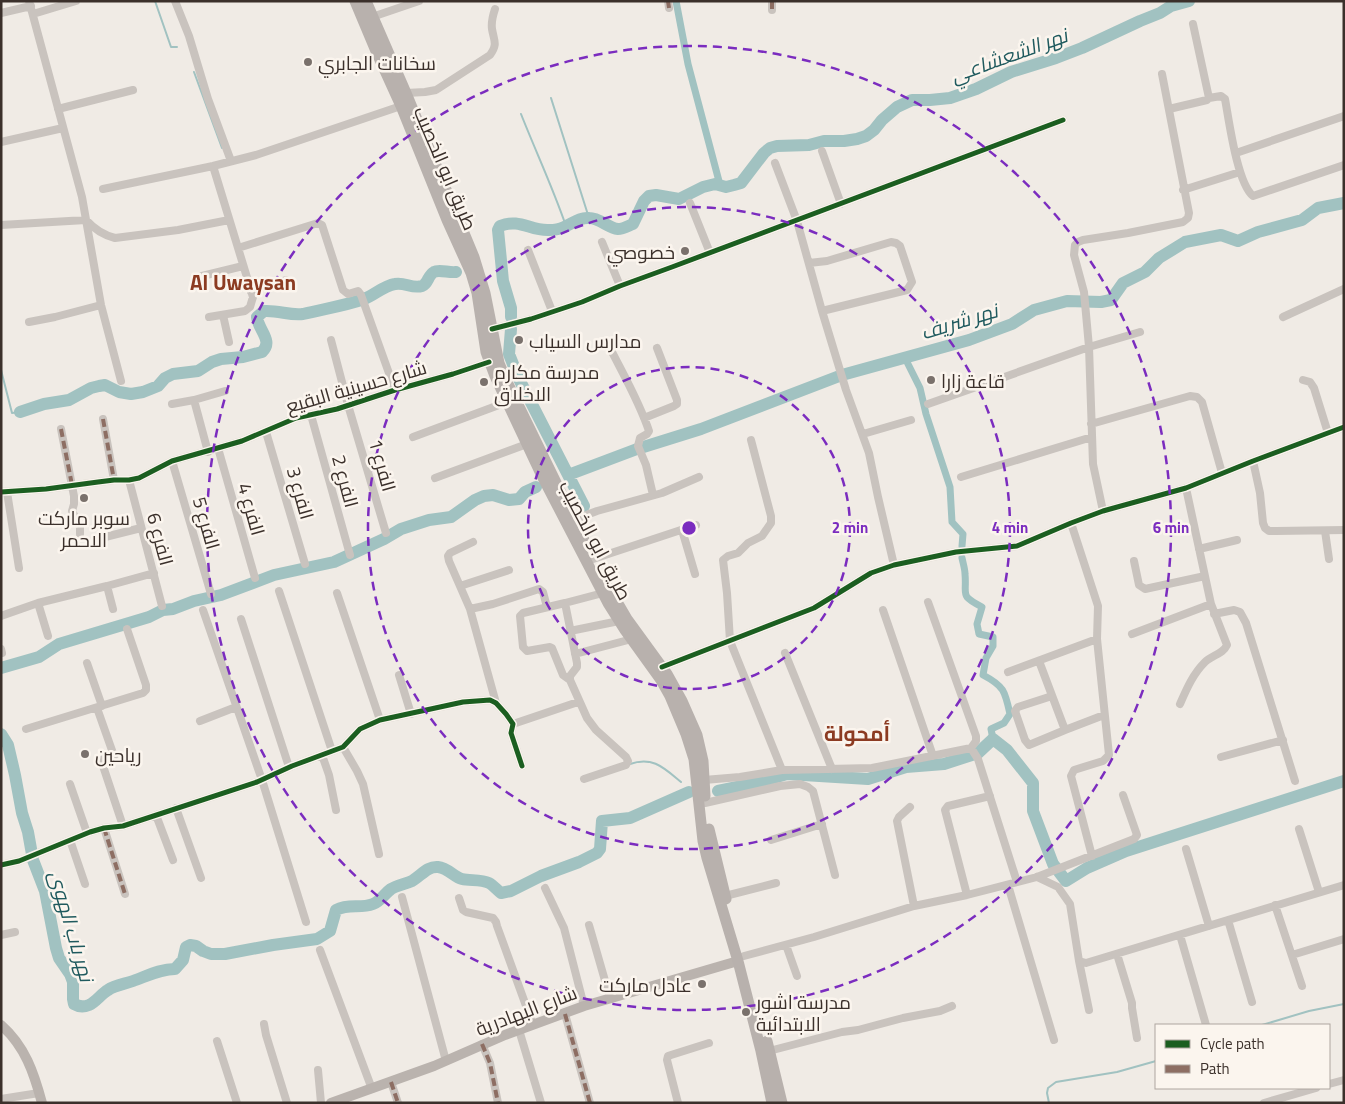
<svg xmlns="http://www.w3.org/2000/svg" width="1345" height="1104" font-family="'Titillium Web',Cairo,sans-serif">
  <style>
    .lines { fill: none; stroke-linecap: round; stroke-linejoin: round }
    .stream { stroke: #a1c2c1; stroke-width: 2 }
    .canal { stroke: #a1c2c1; stroke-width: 7 }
    .river { stroke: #a1c2c1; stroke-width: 12 }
    .minor { stroke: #c9c3be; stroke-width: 8 }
    .secondary { stroke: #bab3ae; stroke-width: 10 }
    .primary { stroke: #b8b1ad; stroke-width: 11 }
    .quiet { stroke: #8d6e63; stroke-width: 4; stroke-dasharray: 8 4; stroke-linecap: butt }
    .cycleway-casing { stroke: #fbf5ee; stroke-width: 8 }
    .cycleway { stroke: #1b5e20; stroke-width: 5 }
    .ring { fill: none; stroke: #7b2cbf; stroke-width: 2.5; stroke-dasharray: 9 6 }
    .poi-dot { fill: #7a716c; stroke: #fbf5ee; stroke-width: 2 }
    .labels { text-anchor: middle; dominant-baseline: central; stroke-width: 5; stroke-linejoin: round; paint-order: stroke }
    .poi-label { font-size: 19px; fill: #3b302b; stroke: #fbf5ee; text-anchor: start }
    .street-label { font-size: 19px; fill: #3b302b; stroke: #fbf5ee }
    .water-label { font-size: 20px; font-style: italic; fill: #1f5a5e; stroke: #fbf5ee }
    .quarter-label { font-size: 21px; font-weight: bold; fill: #8c3b22; stroke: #fbf5ee }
    .centre { fill: #7b2cbf; stroke: #fbf5ee; stroke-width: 2.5 }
    .ring-label { font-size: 15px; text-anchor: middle; font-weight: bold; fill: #7b2cbf; stroke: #fbf5ee; stroke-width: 5; stroke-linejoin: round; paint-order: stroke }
  </style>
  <rect width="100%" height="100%" fill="#f0ebe5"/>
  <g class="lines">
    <!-- stream -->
    <path class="stream" d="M 155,1 L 171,47 L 177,47
      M 194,72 L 222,148
      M 551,98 L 589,218
      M 521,114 C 536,152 553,188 566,226
      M 1,370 L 12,413 L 20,412
      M 630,764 C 653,756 664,768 681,782
      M 1262,1025 L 1309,1011 L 1344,1004
      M 1049,1103 L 1047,1093 L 1048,1088 L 1056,1082 L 1117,1072 L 1156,1061"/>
    <!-- canal -->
    <path class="canal" d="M 676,1 L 688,64 L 720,185
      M 905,358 L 920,388 L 926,414 L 950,487 L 952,522 L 963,534 L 962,546
      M 962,558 C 963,563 965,569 965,574 C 967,596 959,595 982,607 L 977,624 L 979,634 L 993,637 L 993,646 L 986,658 L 983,675 C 1004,686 1005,691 1010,714 L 1004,723 L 991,729 L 993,739"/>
    <!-- river -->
    <path class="river" d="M 511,317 L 511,308 L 503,281 L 498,230 L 500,226 C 520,218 530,231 549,230 C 553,230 560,229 564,227 C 572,224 579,217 589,218 C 600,218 608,228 618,229 C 623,229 628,226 633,224 L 644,201 L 649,196 L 656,195 L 679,199 L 703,187 L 715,184 L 726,187 L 734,185 L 741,183 L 764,153 L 770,148 L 777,146 L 809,145 L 824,141 L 844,141 L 857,139 L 866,136 L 874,130 L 882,120 L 897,107 L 912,100 L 930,100 L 950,98 L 976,89 L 1011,72 L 1056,58 L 1082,48 L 1140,21 L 1160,13 L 1171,6 L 1189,1
      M 511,329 L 509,354 L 518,377 L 584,506
      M 20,412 L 44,404 L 69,400 L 91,388 L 99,386 L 105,385 L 119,392 L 131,394 L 143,392 L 158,386 L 165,378 L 173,374 L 198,371 L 212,362 L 221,359 L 243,357 L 262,352 C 274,341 258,330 257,317 L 264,311 C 279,310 290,316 303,314 C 323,309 344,306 364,299 C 375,295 383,286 395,284 C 405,282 412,289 422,286 C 428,284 428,275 434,272 C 439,269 449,273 456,272
      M 568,475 L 637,449 L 701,429 L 842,375 L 969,340 L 1012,324 L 1034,310 L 1067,301 L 1101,302 L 1111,300 L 1123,283 L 1145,272 L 1159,258 L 1185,242 L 1221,235 L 1238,241 L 1258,232 L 1302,220 L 1318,208 L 1344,203
      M 1,668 L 39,657 L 59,644 L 149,617 L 163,610 L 173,609 L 194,601 L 221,595 L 274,575 L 334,562 L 384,539 L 401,529 L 429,520 L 451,517 L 475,500 L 484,496 L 493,495 L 509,500 L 519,499 L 525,492 L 536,487
      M 1,734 L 8,745 L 15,775 L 22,813 L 28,832 L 33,860 L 45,891 L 56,948 L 59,958 L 70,974 L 73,982 L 73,999 L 74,1004 C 79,1007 84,1007 89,1005 C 96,1002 101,994 108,990 C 115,985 125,984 133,981 C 147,976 160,969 175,969 L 183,960 L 186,947 L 190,945 L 196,946 L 203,951 L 211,954 L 225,954 L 273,945 L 317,939 L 330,931 L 336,910 C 349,903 360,909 373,904 C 381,901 384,894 391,889 C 397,885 405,884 412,881 C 421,876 427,866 438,867 C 448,868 454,877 462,879 C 470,881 481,879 489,883 C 493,885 497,890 501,893 L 511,891 L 541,876 L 579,862 L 597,853 L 600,849 L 602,821 L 630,818 L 689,792
      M 718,791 L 752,784 L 787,774 L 868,779 L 906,767 L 944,764 L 978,753 L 993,739 L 1007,750 L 1033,783 L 1033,811 L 1053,864 L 1066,881 L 1087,868 L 1126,851 L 1344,781"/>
    <!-- minor -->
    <path class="minor" d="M 29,1 L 82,197 L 101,305 L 121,381
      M 175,1 L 189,36 L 208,99 L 231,161
      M 668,1 L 669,8
      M 772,1 L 772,10
      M 1,13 L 31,6
      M 33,14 L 76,1
      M 372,17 L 419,1
      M 406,93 L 425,92 L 436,90 L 490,55 C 498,44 494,41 492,29 C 491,22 493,15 495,9
      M 1209,98 L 1221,96 L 1225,99 C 1229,120 1237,183 1253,196 L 1344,165
      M 58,109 L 133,90
      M 1169,109 L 1207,100 L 1209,98 L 1193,24
      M 1,142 L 63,128
      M 822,151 L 841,204
      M 1236,153 L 1344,116
      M 775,163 L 797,221 L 822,311 L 846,390 L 869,453 L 878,497 L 894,565
      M 103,189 L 213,166 L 256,155 L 401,106
      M 1183,190 L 1240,172
      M 690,203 L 710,253
      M 1,225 L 86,220 C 95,230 103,235 115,238 L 178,230 L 229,220
      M 602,242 L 620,286
      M 238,248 L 318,223 L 322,225 L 343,290 L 348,294 L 358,291 L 361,295 L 395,390
      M 528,250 L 552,311
      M 809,263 L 827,261 L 891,242 L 896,243 L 900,246 L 912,282 L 907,290 L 822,311
      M 202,276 L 243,266
      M 251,292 L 286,280
      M 223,315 L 229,342
      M 209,317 L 245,311 L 250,307 L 253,297 L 213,166
      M 1283,317 L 1344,289
      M 29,322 L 55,317 L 101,305
      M 492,329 L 531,319 L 582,302 L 620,286 L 672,267 L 1063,120
      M 331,340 L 348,405 L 386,533
      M 609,346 C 623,374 639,401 649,431 L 647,434 L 640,438 L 638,446 L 646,465 L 653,495
      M 1303,380 L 1310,382 L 1314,388 L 1328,433
      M 194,400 L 208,452
      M 172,404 L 194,400 L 225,391
      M 928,404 L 1089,347 L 1140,332
      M 311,415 L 350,555
      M 644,418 L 674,406 L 677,404 L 677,400 L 657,348
      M 103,419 L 114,480
      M 1091,424 L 1190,396 L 1197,397 L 1202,402 L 1222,473
      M 61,429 L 74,496 L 74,504 L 72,511 L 80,527 L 80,534
      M 266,432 L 305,564
      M 863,434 L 911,420
      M 413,437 L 507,402
      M 751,440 L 771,516 L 771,523 L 762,536 L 748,543 L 738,553 L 728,556 L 723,560 L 727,593 L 730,641 L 782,770
      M 218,448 L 255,578
      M 172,461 L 211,594
      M 1253,461 L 1260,493 L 1263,523 L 1265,528 L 1269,531 L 1276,531 L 1344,530
      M 961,477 L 1092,437
      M 435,478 L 527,444
      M 129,480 L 162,606
      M 1,492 L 46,489 L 98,482 L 114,480 L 129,480 L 139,478 L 172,461 L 242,441 L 296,418 L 337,409 L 395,390 L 453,374 L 489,362
      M 7,492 L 19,568
      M 1103,511 L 1093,464 L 1089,347 L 1084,292 L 1074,255 L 1075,245 L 1078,242 L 1083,240 L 1128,233 L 1183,222 L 1188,218 L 1189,213 L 1162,74
      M 573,520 L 597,511 L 662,493 L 699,477
      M 1071,523 L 1098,606 L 1097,639 L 1109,755 L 1103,761 L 1074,770 L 1071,776 L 1092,856
      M 682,530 L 695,574
      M 1325,531 L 1329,559
      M 97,539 L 141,528
      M 473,542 L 450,553 L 448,556 L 449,561 L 470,609 L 496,703
      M 1199,549 L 1237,540
      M 593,559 L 696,525
      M 1134,561 L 1139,585 L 1145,589 L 1205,576
      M 107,586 L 113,609
      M 460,586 L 509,570
      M 279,591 L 332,751
      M 337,593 L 380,720
      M 38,603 L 48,636
      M 565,603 L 523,613 L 520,616 L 523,647 L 527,651 L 550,647 L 552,648 L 563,675 L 570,680
      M 470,609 L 493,604 L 539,589 L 543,592 L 547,607
      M 203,610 L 262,780 L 306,922
      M 883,610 L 933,756
      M 1214,614 L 1234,610 L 1240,612 L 1246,623 L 1295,781
      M 1,616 L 38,603 L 107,586 L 154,573
      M 241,619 L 289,767
      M 570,631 L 619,621
      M 1132,634 L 1211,604
      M 1,649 L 2,653
      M 785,653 L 832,769
      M 575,654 L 632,639
      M 1039,661 L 1065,730
      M 87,663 L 102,706
      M 662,667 L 814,608 L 871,573 L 894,565 L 956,552 L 1017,546 L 1071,523 L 1103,511 L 1186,488 L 1253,461 L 1344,427
      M 1008,672 L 1097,639
      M 399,675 L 411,714
      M 1052,696 L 1018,707 L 1015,711 L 1025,740 L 1029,745 L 1065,730 L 1104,715
      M 1180,704 C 1187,688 1193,674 1205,662 C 1212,655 1223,654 1227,645 L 1211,604 L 1186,488
      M 97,708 L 114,756 L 101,760 L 123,826
      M 200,721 L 236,707
      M 513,724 L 578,702
      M 26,729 L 143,693 L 146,690 L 146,685 L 127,629
      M 343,747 L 357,771 L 363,784 L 379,854
      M 971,748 L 978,759 L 1017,882
      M 322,755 L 329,775 L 336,810
      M 1221,757 L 1283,740
      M 584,779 L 626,765 L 628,761 L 626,757 L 596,730 L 587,718 L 570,680 L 570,676 L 577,667 L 577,663 L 565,603 L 603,593
      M 704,780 L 740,777 L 782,770 L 872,768 L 971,748 L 976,741 L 976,736 L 928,602
      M 70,784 L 87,833
      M 705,803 L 780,786 L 800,784 L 808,787 L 813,791 L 835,875
      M 910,807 L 899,817 L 897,821 L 914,906
      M 176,808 L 201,878
      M 156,815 L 173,860
      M 104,828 L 125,894
      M 1299,829 L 1319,892
      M 70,840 L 85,884
      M 771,840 L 822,824
      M 1186,849 L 1209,926
      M 1,865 L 19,861 L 90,832 L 104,828 L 123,826 L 257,782 L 292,766 L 343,747 L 360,729 L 380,720 L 463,702 L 490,700 L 496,703 L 506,714 L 513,724 L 511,733 L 522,766
      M 1037,877 L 1058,887 L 1070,904 L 1079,961 L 1086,963 L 1344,885
      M 1008,885 L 1054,1040
      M 545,888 L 564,928 L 584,1006
      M 967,895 L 945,810 L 948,806 L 990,796
      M 725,896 L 776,883
      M 402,897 L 446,1061
      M 459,898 L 463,910 L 466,912 L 493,918 L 496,922 L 497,926 L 533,1025
      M 1275,905 L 1302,986
      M 1228,920 L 1252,1002
      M 589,925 L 610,998
      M 1,935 L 15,932
      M 1180,935 L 1206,1025
      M 786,945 L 797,976
      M 320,950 L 372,1089
      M 1117,954 L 1132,1003 L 1132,1008 L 1137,1038
      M 1292,955 L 1344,939
      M 744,956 L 814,937 L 914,906 L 967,895 L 1037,877 L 1134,839 L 1137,835 L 1123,795
      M 1079,961 L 1089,1010
      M 565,1014 L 590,1103
      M 264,1024 L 266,1035 L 287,1103
      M 519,1030 L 541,1103
      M 217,1041 L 237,1103
      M 482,1044 L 490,1063 L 498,1103
      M 769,1051 L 842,1032 L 858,1030 L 903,1018 L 940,1011 L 952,1006
      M 318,1070 L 321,1103
      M 391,1082 L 398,1103
      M 1329,1084 L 1344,1080
      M 1,1099 L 39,1093
      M 678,1103 L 667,1060 L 668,1056 L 671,1055 L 709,1043
      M 1264,1103 L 1316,1088"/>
    <!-- secondary -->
    <path class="secondary" d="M 1,1025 C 25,1046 34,1073 42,1103
      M 331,1103 L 434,1066 L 505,1035 L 584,1006 L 738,961"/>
    <!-- primary -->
    <path class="primary" d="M 355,1 L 376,51 L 401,106 L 447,220 L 471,273 L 477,293 L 486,352 L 495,376 L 541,474 L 608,603 L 625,630 L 661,680 L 670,696 L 686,734 L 694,759 L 703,841 L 707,858 L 738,961 L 761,1051 L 772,1103
      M 366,1 L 406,93 L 474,257 L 485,293 L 499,363 L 506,380 L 584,540
      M 606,583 L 627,619 L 667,674 L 682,701 L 697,735 L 703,761 L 705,796
      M 709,829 L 726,899
      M 767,1041 L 782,1103"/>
    <!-- quiet -->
    <path class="quiet" d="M 668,1 L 669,8
      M 772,1 L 772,10
      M 103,419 L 114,480
      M 61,429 L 72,485
      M 104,828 L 125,894
      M 565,1014 L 590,1103
      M 482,1044 L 490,1063 L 498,1103
      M 391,1082 L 398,1103"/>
    <!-- cycleway casing -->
    <g class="cycleway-casing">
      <path id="cycleway" d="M 492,329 L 531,319 L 582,302 L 620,286 L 672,267 L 1063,120
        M 1,492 L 46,489 L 98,482 L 114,480 L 129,480 L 139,478 L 172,461 L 242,441 L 296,418 L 337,409 L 395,390 L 453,374 L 489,362
        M 662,667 L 814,608 L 871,573 L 894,565 L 956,552 L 1017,546 L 1071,523 L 1103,511 L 1186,488 L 1253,461 L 1344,427
        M 1,865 L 19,861 L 90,832 L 104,828 L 123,826 L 257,782 L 292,766 L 343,747 L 360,729 L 380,720 L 463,702 L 490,700 L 496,703 L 506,714 L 513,724 L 511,733 L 522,766"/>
    </g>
    <!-- cycleway -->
    <use href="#cycleway" class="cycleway"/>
  </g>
  <!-- distance rings -->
  <g class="ring">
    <circle cx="689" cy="528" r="161"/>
    <circle cx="689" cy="528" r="321"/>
    <circle cx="689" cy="528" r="482"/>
  </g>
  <!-- markers -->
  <g class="poi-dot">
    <circle cx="308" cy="62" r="5"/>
    <circle cx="685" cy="251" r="5"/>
    <circle cx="519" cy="340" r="5"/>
    <circle cx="931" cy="380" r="5"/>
    <circle cx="484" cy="382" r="5"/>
    <circle cx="84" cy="498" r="5"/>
    <circle cx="85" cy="754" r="5"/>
    <circle cx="702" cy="984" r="5"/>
    <circle cx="746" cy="1012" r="5"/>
  </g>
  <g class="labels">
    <!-- poi labels -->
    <g class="poi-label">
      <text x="318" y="62">سخانات الجابري</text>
      <text x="675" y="251" text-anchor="end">خصوصي</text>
      <text x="529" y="340">مدارس السياب</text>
      <text x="494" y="371">مدرسة مكارم<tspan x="494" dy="22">الاخلاق</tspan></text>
      <text x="941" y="380">قاعة زارا</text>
      <text x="84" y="517" text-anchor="middle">سوبر ماركت<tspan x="84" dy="22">الاحمر</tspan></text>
      <text x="95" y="754">رياحين</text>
      <text x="692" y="984" text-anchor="end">عادل ماركت</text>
      <text x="756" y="1001">مدرسة اشور<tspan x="756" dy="22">الابتدائية</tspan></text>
    </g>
    <!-- street labels -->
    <g class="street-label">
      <text transform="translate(446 168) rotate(67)">طريق ابو الخصيب</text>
      <text transform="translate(356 386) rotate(-16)">شارع حسينية البقيع</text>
      <text transform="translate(383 465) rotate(74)">الفرع 1</text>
      <text transform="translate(346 481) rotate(75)">الفرع 2</text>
      <text transform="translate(301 493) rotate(74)">الفرع 3</text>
      <text transform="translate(252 509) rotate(74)">الفرع 4</text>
      <text transform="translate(207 523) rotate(74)">الفرع 5</text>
      <text transform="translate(161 539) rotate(75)">الفرع 6</text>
      <text transform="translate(596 540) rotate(62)">طريق ابو الخصيب</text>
      <text transform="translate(526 1010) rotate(-21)">شارع البهادرية</text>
    </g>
    <!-- water labels -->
    <g class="water-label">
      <text transform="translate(1009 55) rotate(-20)">نهر الشعشاعي</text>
      <text transform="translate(959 321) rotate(-17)">نهر شريف</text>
      <text transform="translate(72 926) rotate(74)">نهر باب الهوى</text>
    </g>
    <!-- quarter labels -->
    <g class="quarter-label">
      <text x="243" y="282">Al Uwaysan</text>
      <text x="857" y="733">أمحولة</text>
    </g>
  </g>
  <circle cx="689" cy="528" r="8" class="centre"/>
  <g class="ring-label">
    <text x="850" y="533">2 min</text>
    <text x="1010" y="533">4 min</text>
    <text x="1171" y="533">6 min</text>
  </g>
  <!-- border -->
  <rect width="1345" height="1104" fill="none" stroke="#3b302b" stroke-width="5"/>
  <!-- legend -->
  <rect x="1155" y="1024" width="175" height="65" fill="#fbf5ee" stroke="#aea6a0"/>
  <rect x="1165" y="1040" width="25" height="8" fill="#1b5e20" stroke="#aea6a0"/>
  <text x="1200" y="1049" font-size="15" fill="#3b302b">Cycle path</text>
  <rect x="1165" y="1065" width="25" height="8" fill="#8d6e63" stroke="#aea6a0"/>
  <text x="1200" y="1074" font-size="15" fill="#3b302b">Path</text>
</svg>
